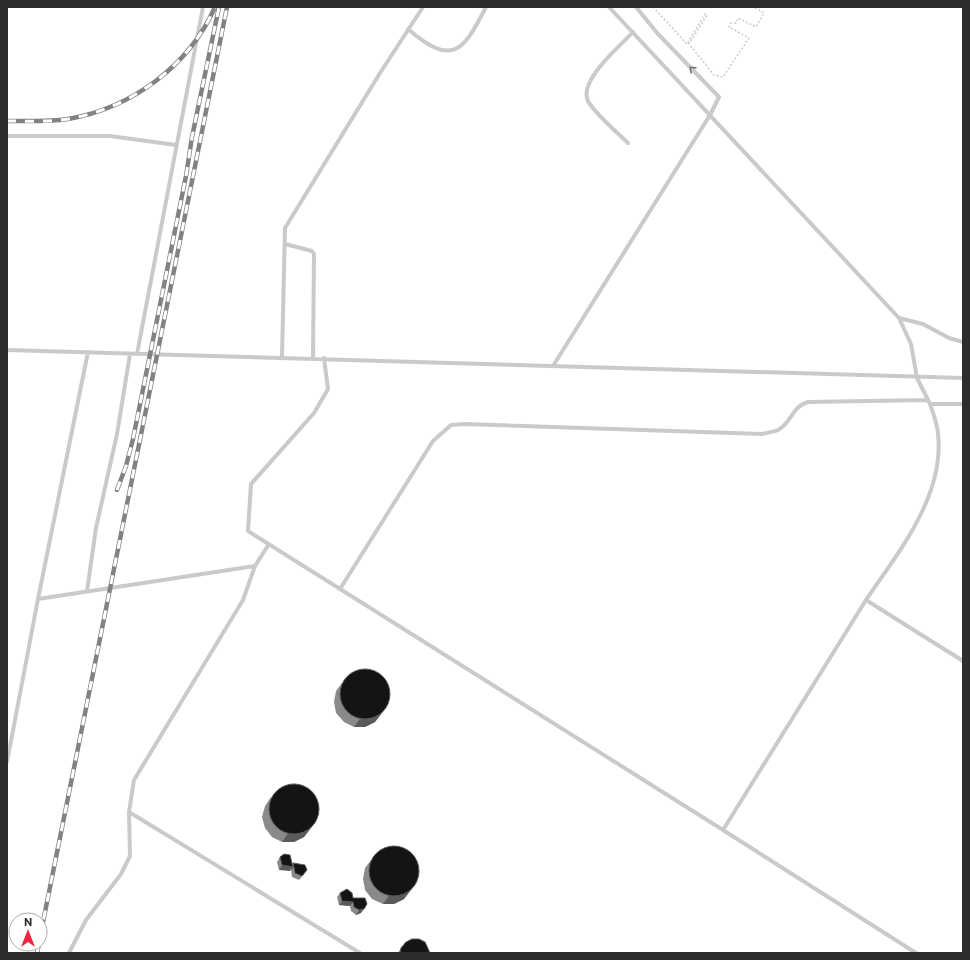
<svg xmlns="http://www.w3.org/2000/svg" width="970" height="960" font-family="Commissioner,sans-serif">
  <style>
    .lines { fill: none; stroke-linecap: round; stroke-linejoin: round }
    .path { stroke: #cacaca; stroke-width: 1.5; stroke-dasharray: 2 2; stroke-linecap: butt }
    .lane { stroke: #cacaca; stroke-width: 4 }
    .rail-casing { stroke: #828282; stroke-width: 4.5 }
    .rail { stroke: #fff; stroke-width: 3; stroke-dasharray: 9; stroke-linecap: butt }
    .wall { fill: #8a8a8a }
    .shaded-wall { fill: #5a5a5a }
    .building { fill: #141414; stroke: #5a5a5a }
    .oneway { stroke: #747474 }
  </style>
  <rect width="100%" height="100%" fill="#fff"/>
  <g class="lines">
    <!-- path -->
    <path class="path" d="M 653,7 L 687,44 L 705,14 L 707,15 L 689,44 L 714,75 L 723,77 L 749,38 L 729,27 L 731,23 L 736,23 L 738,18 L 756,27 L 764,13 L 754,7"/>
    <!-- lane -->
    <path class="lane" d="M 609,7 L 899,318 L 911,344 L 917,378 L 930,404 L 963,404
      M 408,29 C 452,67 463,52 486,7
      M 7,136 L 110,136 L 176,145
      M 628,143 C 618,133 594,113 588,101 C 578,81 620,46 633,32
      M 285,244 L 312,251 L 314,254 L 313,358
      M 899,318 L 923,324 L 949,338 L 963,342
      M 7,350 L 963,378
      M 137,354 L 203,7
      M 282,357 L 285,228 L 380,73 L 423,7
      M 324,358 L 328,389 L 314,413 L 251,484 L 248,531 L 723,830 L 866,600 L 963,661
      M 553,366 L 710,115 L 719,97 L 658,34 L 636,7
      M 340,589 L 433,441 L 451,425 L 464,424 L 762,434 C 767,433 773,432 778,430 C 791,424 792,406 808,402 L 928,400
      M 87,591 L 96,528 L 117,434 L 130,354
      M 38,599 L 88,352
      M 866,600 C 899,551 945,496 938,433 C 937,423 933,413 930,404
      M 7,762 L 38,599 L 255,566 L 269,544
      M 129,812 L 360,953
      M 723,830 L 916,953
      M 69,953 L 86,920 L 121,874 L 130,856 L 129,812 L 134,780 L 243,600 L 255,566"/>
    <!-- rail casing -->
    <g class="rail-casing">
      <path id="rail" d="M 7,121 C 27,121 48,122 68,119 C 132,108 189,66 215,7
        M 186,176 L 192,137 L 219,7
        M 117,490 L 126,466 L 133,439 L 187,171
        M 40,937 L 227,7
        M 37,953 L 39,944"/>
    </g>
    <!-- rail -->
    <use href="#rail" class="rail"/>
  </g>
  <!-- wall -->
  <path class="wall" d="M 342,683 L 382,713 L 375,722 L 365,727 L 354,727 L 344,722 L 336,713 L 334,702 L 336,691 Z
    M 271,797 L 311,828 L 304,837 L 294,842 L 282,842 L 272,837 L 265,828 L 262,817 L 265,806 Z
    M 280,857 L 293,864 L 304,874 L 299,880 L 292,877 L 291,870 L 279,870 L 277,862 Z
    M 371,860 L 417,882 L 404,899 L 394,904 L 383,904 L 372,899 L 365,890 L 363,879 L 365,868 Z
    M 340,893 L 353,898 L 361,913 L 356,915 L 351,911 L 350,906 L 339,905 L 337,897 Z
    M 401,948 L 430,953 L 398,953 Z"/>
  <!-- shaded-wall -->
  <path class="shaded-wall" d="M 388,705 L 375,722 L 365,727 L 354,727 L 360,719 Z
    M 317,820 L 304,837 L 294,842 L 282,842 L 288,833 Z
    M 282,865 L 293,867 L 290,871 L 279,870 Z
    M 417,882 L 404,899 L 394,904 L 383,904 L 389,896 Z
    M 342,901 L 353,902 L 350,906 L 339,905 Z
    M 364,909 L 361,913 L 356,915 L 359,910 Z"/>
  <!-- building -->
  <path class="building" d="M340 694a25 25 0 1 1 50 0a25 25 0 1 1-50 0Z
    M269 809a25 25 0 1 1 50 0a25 25 0 1 1-50 0Z
    M369 871a25 25 0 1 1 50 0a25 25 0 1 1-50 0Z
    M 284,854 L 290,855 L 293,867 L 282,865 L 280,857 Z
    M 293,863 L 305,865 L 307,870 L 302,876 L 295,873 Z
    M 347,889 L 352,893 L 353,898 L 365,898 L 367,904 L 364,909 L 359,910 L 354,907 L 353,902 L 342,901 L 340,893 Z
    M 412,939 L 419,939 L 425,942 L 430,953 L 400,953 L 401,948 L 406,942 Z"/>
  <!-- one-way arrows -->
  <defs><path id="oneway-chevron" d="M-2-3.5L2.5 0L-2 3.5" fill="none" stroke-width="1.6" stroke-linecap="round" stroke-linejoin="round"/></defs>
  <use class="oneway" href="#oneway-chevron" transform="translate(692 69) rotate(-136)"/>
  <!-- border -->
  <rect width="970" height="960" fill="none" stroke="#2d2d2d" stroke-width="16"/>
  <!-- north arrow -->
  <g transform="translate(28 932)"><circle r="19" fill="#ffffff" stroke="#ababab"/>
  <path d="M0-3L7 15L0 10L-7 15Z" fill="#ef2544"/>
  <text y="-6" font-size="11" font-weight="bold" text-anchor="middle" fill="#2d2d2d">N</text>
  </g>
</svg>
